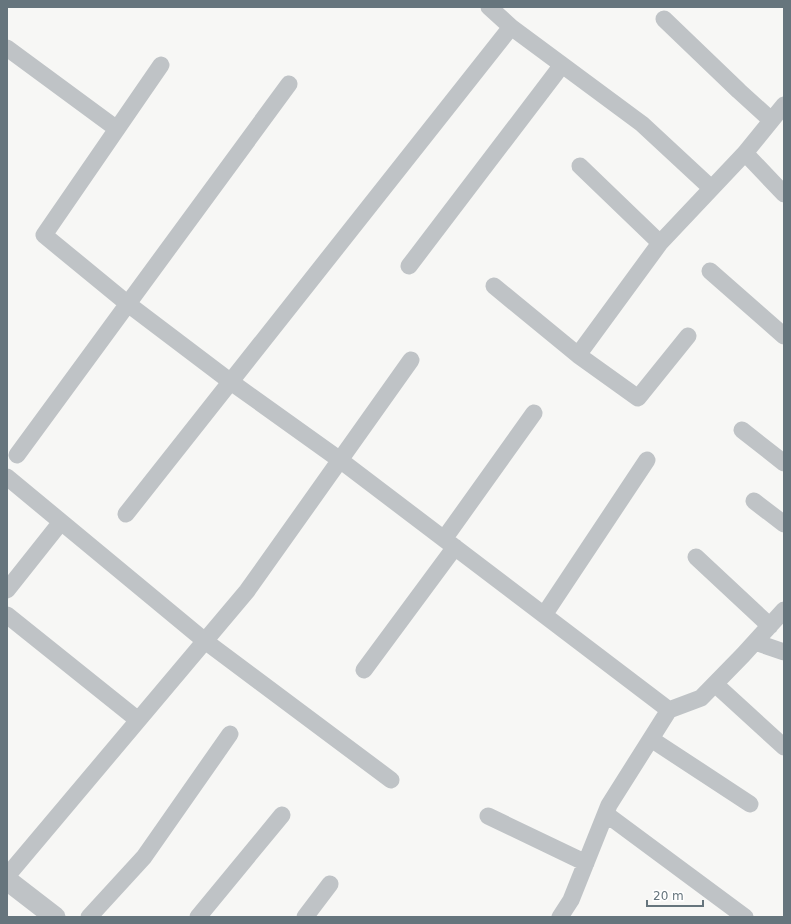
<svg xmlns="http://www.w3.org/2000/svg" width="791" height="924" font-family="'DejaVu Sans',sans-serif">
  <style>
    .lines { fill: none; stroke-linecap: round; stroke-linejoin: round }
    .minor { stroke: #bfc3c6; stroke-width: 17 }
    .tertiary { stroke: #bfc3c6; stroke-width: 21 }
  </style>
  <rect width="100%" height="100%" fill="#f7f7f5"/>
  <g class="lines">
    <!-- minor -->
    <path class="minor" d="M 489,7 L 511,27 L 642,124 L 711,188
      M 664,19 L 739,91 L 771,120
      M 7,48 L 117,129
      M 161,65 L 44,235 L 128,304 L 231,382 L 340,460 L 669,710 L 609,805 L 571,900 L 560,917
      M 745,153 L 784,194
      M 580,166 L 660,243
      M 409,266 L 562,65
      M 710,271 L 784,336
      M 494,286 L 578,355 L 638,398 L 688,336
      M 578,355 L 660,243 L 745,153 L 784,105
      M 742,430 L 784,463
      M 17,455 L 289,84
      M 7,477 L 205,641 L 391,780
      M 754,501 L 784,524
      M 126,514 L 511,27
      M 444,539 L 534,413
      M 696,557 L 770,626
      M 7,590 L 61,522
      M 7,615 L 138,720
      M 544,615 L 647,460
      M 755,642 L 784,652
      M 364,670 L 455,547
      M 715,684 L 784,747
      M 669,710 L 701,698 L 743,655 L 784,610
      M 651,739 L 750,804
      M 606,814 L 745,917
      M 488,816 L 586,863
      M 7,876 L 247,591 L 411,360
      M 89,917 L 144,857 L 230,734
      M 198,917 L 282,815
      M 305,917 L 330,884"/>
    <!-- tertiary -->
    <path class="tertiary" d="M 7,880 L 55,917"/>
  </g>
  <!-- border -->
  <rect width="791" height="924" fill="none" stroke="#66757d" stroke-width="16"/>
  <!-- scale -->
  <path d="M647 900v6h56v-6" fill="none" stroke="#66757d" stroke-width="2"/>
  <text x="653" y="900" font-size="12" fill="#66757d" stroke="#ffffff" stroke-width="3" paint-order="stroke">20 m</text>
</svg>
